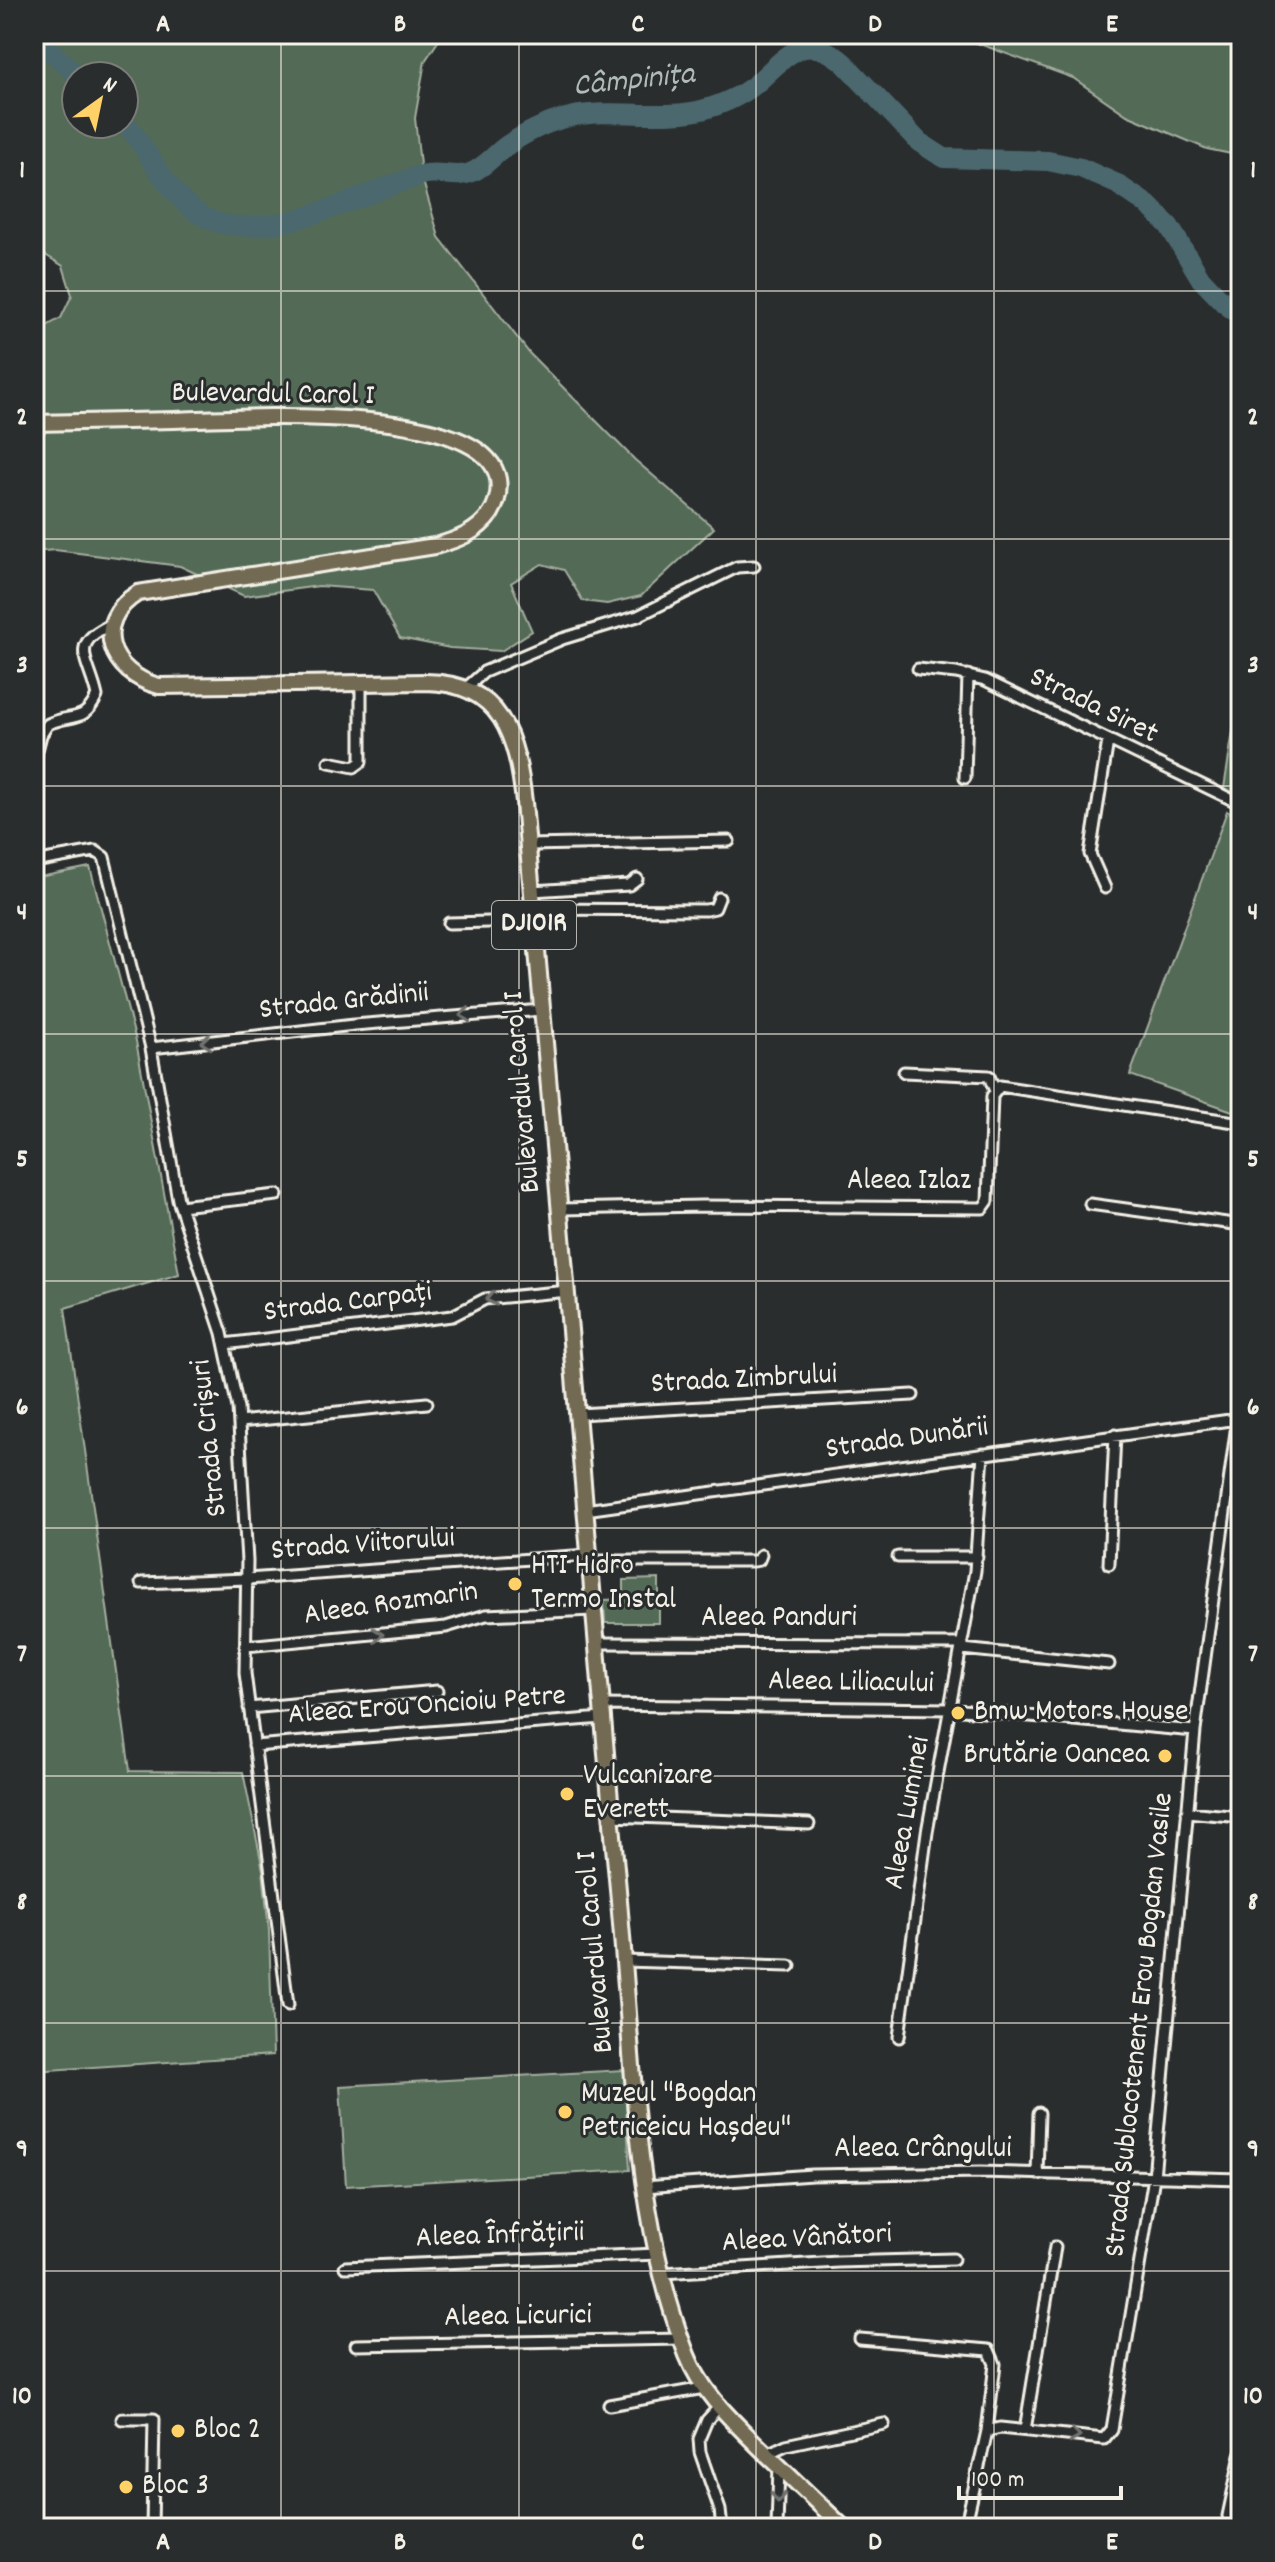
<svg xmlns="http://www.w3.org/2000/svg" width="1275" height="2562" font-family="Dekko,sans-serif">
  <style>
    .green { fill: #536a56; stroke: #a4ae9f; stroke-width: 2; fill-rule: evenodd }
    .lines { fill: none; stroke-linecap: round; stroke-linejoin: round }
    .river { stroke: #4b686e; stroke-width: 20 }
    .street-casing { stroke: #f4f1e8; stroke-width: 15 }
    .primary-casing { stroke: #f4f1e8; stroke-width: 20 }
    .street { stroke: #2a2d2e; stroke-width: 9 }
    .primary { stroke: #736b52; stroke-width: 14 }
    .oneway { stroke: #71726f }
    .grid { fill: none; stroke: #f4f1e8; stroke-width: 2; stroke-opacity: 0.55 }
    .poi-dot { fill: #ffd166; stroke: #2a2d2e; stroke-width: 3 }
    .labels { text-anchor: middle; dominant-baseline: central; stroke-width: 6; stroke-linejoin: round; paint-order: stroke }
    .shield { fill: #2a2d2e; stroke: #b7b6b0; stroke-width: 2 }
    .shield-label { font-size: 28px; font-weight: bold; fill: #f4f1e8 }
    .street-label { font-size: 30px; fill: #f4f1e8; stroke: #2a2d2e }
    .poi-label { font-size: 30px; fill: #f4f1e8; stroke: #2a2d2e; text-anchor: start }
    .water-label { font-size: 32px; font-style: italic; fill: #b0bab7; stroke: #2a2d2e }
    .neatline { fill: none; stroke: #f4f1e8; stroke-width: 3 }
    .grid-label { font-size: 26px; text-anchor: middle; font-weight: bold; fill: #f4f1e8 }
  </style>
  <rect width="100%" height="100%" fill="#2a2d2e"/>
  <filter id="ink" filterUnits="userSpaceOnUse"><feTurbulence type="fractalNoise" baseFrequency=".0125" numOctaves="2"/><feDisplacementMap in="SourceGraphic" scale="16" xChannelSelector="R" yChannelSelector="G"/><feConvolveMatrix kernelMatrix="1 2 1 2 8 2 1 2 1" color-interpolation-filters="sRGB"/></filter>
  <g filter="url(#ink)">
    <!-- green -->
    <path class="green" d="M 34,34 L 443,34 L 425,61 L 415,118 L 421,174 L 439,237 L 530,354 L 635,460 L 714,528 L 641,596 L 607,604 L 583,601 L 564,570 L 542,564 L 511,583 L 532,631 L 501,651 L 450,648 L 400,638 L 373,590 L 319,586 L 244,596 L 180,566 L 55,550 L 34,552 L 34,333 L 61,318 L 72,295 L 63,266 L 34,248 ZM 76,76 L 124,76 L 124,124 L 76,124 Z
      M 952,34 L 1241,34 L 1241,156 L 1207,149 L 1127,115 L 1073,78 Z
      M 1241,681 L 1241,796 L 1224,788 Z
      M 1227,811 L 1241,819 L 1241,1114 L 1130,1075 Z
      M 90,867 L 136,1041 L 179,1274 L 65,1308 L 130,1771 L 243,1772 L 263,1870 L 269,1931 L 273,2055 L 34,2071 L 34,878 Z
      M 659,1579 L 659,1623 L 605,1623 L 604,1600 L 624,1599 L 624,1580 Z
      M 624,2070 L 630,2170 L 346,2186 L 340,2086 Z"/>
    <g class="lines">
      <!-- river -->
      <path class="river" d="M 34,36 L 78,76
        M 124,121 C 151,153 168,198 206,218 C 266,248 364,191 422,175 C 438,170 455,179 470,173 C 486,167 495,153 509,144 C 526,133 550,121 570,117 C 611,108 656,119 697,111 C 717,107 742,96 757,83 C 786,57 805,29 844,63 L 919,142 L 944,158 L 1048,161 L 1081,168 L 1117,184 L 1148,205 L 1169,226 L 1201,279 L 1224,303 L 1241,316"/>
      <!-- street casing -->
      <g class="street-casing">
        <path id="street" d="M 918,669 L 956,673 L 985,680 L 1241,804
          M 466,688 L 484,672 L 562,639 L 638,616 L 737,567 L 754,566
          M 34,762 L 41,735 L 48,724 C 72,713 84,724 97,696 C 89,659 67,644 112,624
          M 329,762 L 354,767 L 361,762 L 361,683
          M 965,778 L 968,675
          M 528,845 L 729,841
          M 34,862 L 95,851 L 104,857 L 151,1048 L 178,1200 L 222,1333 L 238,1408 L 247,1561 L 245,1673 L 288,2005
          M 1105,888 L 1090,854 L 1108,741
          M 532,891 L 629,885 L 637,879
          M 533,909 L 706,910 L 715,908 L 719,898
          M 449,923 L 534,921
          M 151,1048 L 354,1025 L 542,1010
          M 904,1072 L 989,1076 L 995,1091
          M 1090,1204 L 1241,1225
          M 180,1206 L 277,1195
          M 562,1209 L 702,1206 L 983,1208 L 988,1201 L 992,1096 L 1000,1086 L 1241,1123
          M 225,1344 L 452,1316 L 485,1299 L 568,1291
          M 578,1414 L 913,1395
          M 239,1422 L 427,1403
          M 585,1510 L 1237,1419
          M 898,1557 L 977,1557
          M 588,1561 L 754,1561 L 759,1560 L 761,1555
          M 1109,1564 L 1115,1435
          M 141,1583 L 247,1579 L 588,1555
          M 595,1643 L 963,1644
          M 245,1646 L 446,1627 L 486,1615 L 592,1610
          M 962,1649 L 1109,1664
          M 601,1705 L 951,1709 L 1195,1731
          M 249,1708 L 437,1691
          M 254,1746 L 603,1718
          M 1187,1812 L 1241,1817
          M 611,1816 L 809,1824
          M 624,1961 L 790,1966
          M 899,2037 L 927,1832 L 975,1571 L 983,1454
          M 1037,2174 L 1039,2113
          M 644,2187 L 812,2175 L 980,2172 L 1241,2179
          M 345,2267 L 658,2254
          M 663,2273 L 838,2262 L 953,2259
          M 860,2339 L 989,2350 L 995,2364 L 987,2431
          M 356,2345 L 682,2339
          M 609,2405 L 704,2388
          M 719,2407 L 707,2420 L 699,2439 L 700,2452 L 720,2510 L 722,2528
          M 122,2419 L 154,2419 L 152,2528
          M 1025,2430 L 1055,2247
          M 767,2454 L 786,2445 L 884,2424
          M 1228,2516 L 1241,2455
          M 777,2528 L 779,2466
          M 965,2528 L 987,2431 L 1000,2428 L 1104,2439 L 1112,2429 L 1154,2177 L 1195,1731 L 1241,1395"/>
      </g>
      <!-- primary casing -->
      <g class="primary-casing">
        <path id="primary" d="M 34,423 C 81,422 127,421 174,420 C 234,418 484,401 498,479 C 500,491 497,503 491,513 C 477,533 457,540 435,546 L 138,593 C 90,622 110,674 159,686 L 426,682 C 502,683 517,738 524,802 C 557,1150 582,1499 614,1847 C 621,1916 626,1985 631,2054 C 639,2156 650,2260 687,2355 C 702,2393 731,2419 759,2447 C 787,2474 816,2501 844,2528"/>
      </g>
      <!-- street -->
      <use href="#street" class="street"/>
      <!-- primary -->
      <use href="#primary" class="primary"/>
    </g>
    <!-- one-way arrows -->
    <defs><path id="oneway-chevron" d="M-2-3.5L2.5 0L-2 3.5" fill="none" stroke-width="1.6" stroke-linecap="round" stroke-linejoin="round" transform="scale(2)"/></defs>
    <g class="oneway">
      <use href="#oneway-chevron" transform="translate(465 1015) rotate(176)"/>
      <use href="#oneway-chevron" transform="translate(206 1042) rotate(174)"/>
      <use href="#oneway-chevron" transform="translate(491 1299) rotate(168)"/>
      <use href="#oneway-chevron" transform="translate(378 1635) rotate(-6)"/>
      <use href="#oneway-chevron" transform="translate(1075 2436) rotate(7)"/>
      <use href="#oneway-chevron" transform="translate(778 2497) rotate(92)"/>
    </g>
  </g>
  <!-- grid -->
  <path class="grid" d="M 281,34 L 281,2528M 519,34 L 519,2528M 756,34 L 756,2528M 994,34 L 994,2528M 34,291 L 1241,291M 34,539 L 1241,539M 34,786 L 1241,786M 34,1034 L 1241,1034M 34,1281 L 1241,1281M 34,1528 L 1241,1528M 34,1776 L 1241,1776M 34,2023 L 1241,2023M 34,2271 L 1241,2271"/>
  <!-- markers -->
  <g class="poi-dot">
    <circle cx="515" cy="1584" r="8"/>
    <circle cx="958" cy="1713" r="8"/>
    <circle cx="1165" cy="1756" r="8"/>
    <circle cx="567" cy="1794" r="8"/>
    <circle cx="565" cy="2112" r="8"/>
    <circle cx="178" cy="2431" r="8"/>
    <circle cx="126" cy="2487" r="8"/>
  </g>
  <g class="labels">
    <!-- shield labels -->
    <rect class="shield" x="492" y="901" width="84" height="48" rx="6"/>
    <g class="shield-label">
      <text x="534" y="925">DJ101R</text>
    </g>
    <!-- street labels -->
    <g class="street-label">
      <text transform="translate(273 396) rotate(1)">Bulevardul Carol I</text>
      <text transform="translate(1093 707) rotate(26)">Strada Siret</text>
      <text transform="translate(344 1003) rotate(-6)">Strada Grădinii</text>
      <text transform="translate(524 1092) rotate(-95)">Bulevardul Carol I</text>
      <text x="909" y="1182">Aleea Izlaz</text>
      <text transform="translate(348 1304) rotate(-7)">Strada Carpați</text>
      <text transform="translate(744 1381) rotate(-3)">Strada Zimbrului</text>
      <text transform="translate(211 1438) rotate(-96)">Strada Crișuri</text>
      <text transform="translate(907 1440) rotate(-8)">Strada Dunării</text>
      <text transform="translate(363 1546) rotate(-4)">Strada Viitorului</text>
      <text transform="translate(391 1605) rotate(-8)">Aleea Rozmarin</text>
      <text x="779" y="1619">Aleea Panduri</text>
      <text transform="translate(851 1684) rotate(1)">Aleea Liliacului</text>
      <text transform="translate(427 1707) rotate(-4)">Aleea Erou Oncioiu Petre</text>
      <text transform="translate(909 1813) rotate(-80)">Aleea Luminei</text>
      <text transform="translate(597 1952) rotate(-95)">Bulevardul Carol I</text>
      <text transform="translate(1141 2025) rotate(-84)">Strada Sublocotenent Erou Bogdan Vasile</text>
      <text x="923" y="2150">Aleea Crângului</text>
      <text transform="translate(500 2237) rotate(-2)">Aleea Înfrățirii</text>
      <text transform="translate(807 2240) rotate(-3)">Aleea Vânători</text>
      <text transform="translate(518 2318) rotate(-1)">Aleea Licurici</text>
    </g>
    <!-- poi labels -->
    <g class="poi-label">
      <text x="531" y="1567">HTI Hidro<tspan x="531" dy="34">Termo Instal</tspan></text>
      <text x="974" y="1713">Bmw Motors House</text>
      <text x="1149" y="1756" text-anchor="end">Brutărie Oancea</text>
      <text x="583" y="1777">Vulcanizare<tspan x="583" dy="34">Everett</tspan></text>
      <text x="581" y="2095">Muzeul "Bogdan<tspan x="581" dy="34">Petriceicu Hașdeu"</tspan></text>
      <text x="194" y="2431">Bloc 2</text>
      <text x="142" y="2487">Bloc 3</text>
    </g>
    <!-- water labels -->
    <g class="water-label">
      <text transform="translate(634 82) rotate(-6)">Câmpinița</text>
    </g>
  </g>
  <!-- margin -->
  <rect width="1275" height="2562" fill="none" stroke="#2a2d2e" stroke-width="88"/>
  <!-- north arrow -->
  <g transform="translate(100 100) rotate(33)"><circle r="38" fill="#2a2d2e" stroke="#7b7b78" stroke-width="2"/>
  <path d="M0-6L14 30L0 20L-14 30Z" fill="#ffd166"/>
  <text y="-12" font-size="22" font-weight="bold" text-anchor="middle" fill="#f4f1e8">N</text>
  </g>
  <!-- scale -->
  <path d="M959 2486v12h162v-12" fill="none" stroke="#f4f1e8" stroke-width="4"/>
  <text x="971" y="2486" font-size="24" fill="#f4f1e8" stroke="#2a2d2e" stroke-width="6" paint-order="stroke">100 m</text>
  <rect x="44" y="44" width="1187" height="2474" class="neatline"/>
  <g class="grid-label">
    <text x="163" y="31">A</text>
    <text x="400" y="31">B</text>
    <text x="638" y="31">C</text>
    <text x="875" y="31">D</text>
    <text x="1112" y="31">E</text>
    <text x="22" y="177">1</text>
    <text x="1253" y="177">1</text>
    <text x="22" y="424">2</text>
    <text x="1253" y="424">2</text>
    <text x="22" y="672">3</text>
    <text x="1253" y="672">3</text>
    <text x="22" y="919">4</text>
    <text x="1253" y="919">4</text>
    <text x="22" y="1166">5</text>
    <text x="1253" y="1166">5</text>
    <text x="22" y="1414">6</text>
    <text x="1253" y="1414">6</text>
    <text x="22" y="1661">7</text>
    <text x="1253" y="1661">7</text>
    <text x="22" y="1909">8</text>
    <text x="1253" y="1909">8</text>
    <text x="22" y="2156">9</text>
    <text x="1253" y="2156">9</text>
    <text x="22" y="2403">10</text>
    <text x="1253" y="2403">10</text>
    <text x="163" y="2549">A</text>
    <text x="400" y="2549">B</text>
    <text x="638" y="2549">C</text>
    <text x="875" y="2549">D</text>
    <text x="1112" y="2549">E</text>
  </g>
</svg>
